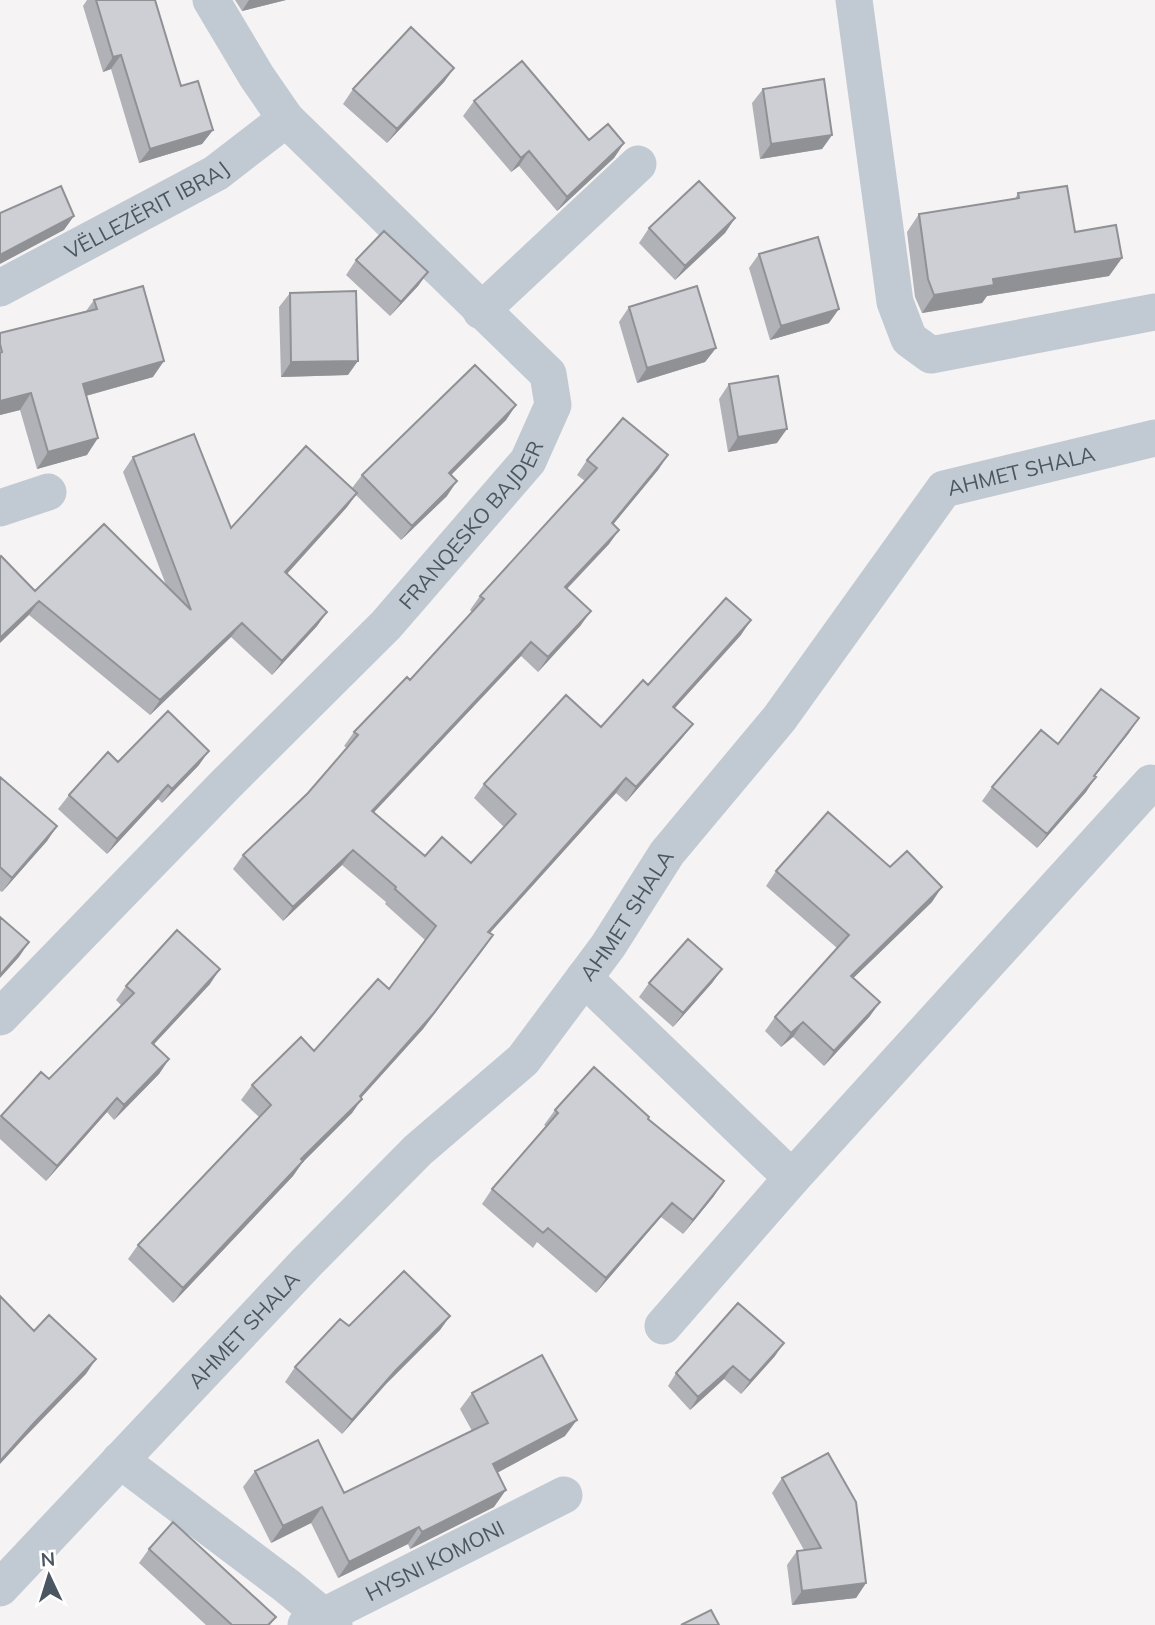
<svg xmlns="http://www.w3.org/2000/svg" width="1155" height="1625" font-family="Mulish,sans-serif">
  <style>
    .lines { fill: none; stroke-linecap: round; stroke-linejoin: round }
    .minor { stroke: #c1cad2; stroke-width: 37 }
    .wall { fill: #b0b2b7 }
    .shaded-wall { fill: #909195 }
    .building { fill: #cdcfd5; stroke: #909195; stroke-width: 2 }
    .labels { text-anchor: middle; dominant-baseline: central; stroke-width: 6; stroke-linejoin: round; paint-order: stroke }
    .street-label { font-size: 21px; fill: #4a5661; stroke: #fff }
  </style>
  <rect width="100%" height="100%" fill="#f5f3f3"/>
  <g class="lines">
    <!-- minor -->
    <g class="minor">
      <path d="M 854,0 L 895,302 L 909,339 L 931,355 L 1155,312"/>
      <path id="s1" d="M 0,288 L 216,173 L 286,119"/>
      <path d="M 481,311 L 638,164"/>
      <path d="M 0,508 L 48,492"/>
      <path d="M 584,978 L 792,1178"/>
      <path id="s2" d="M 0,1017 L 226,784 L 386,625 L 528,461 L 553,405 L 548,374 L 286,119 L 257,77 L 211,0"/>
      <path d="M 663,1326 L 792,1178 L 1151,783"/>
      <path d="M 120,1460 L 287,1586 L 334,1625"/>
      <path id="s3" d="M 0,1588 L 307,1262 L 418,1150 L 523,1060 L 608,946 L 667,853 L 779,719 L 944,489 L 1155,438"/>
      <path id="s4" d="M 306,1625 L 564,1495"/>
    </g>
  </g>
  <!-- wall -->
  <path class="wall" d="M 87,0 L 155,0 L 181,86 L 213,130 L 202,144 L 139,163 L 111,69 L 103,72 L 83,6 Z
    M 235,0 L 286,0 L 242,11 Z
    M 454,68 L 444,82 L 387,143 L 343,104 L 353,89 Z
    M 763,89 L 832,135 L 822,149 L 760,159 L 752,103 Z
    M 474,101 L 589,140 L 624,143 L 614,158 L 557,211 L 519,166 L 511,172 L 463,116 Z
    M 1018,193 L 1075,232 L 1122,258 L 1109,276 L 987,296 L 982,303 L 922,313 L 915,297 L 907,232 L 919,214 L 1015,199 Z
    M 735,218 L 725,233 L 675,280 L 639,243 L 649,228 Z
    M 759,254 L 829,323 L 770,340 L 749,268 Z
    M 356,260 L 428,272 L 418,286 L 390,316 L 346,275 Z
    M 290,293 L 348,375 L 281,377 L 279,307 Z
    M 94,300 L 153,377 L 86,396 L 87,455 L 37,469 L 20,410 L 0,415 L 0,333 L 86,311 Z
    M 629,307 L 716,348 L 705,362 L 637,383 L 619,322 Z
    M 729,384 L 777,443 L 728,452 L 719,399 Z
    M 516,405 L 506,420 L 451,475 L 447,496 L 401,540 L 356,495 L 347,507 L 287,574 L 327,612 L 317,626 L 272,675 L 231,637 L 150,715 L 29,615 L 35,591 L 166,585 L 123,472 L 133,457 L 231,528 L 352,488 L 362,475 Z
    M 668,455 L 658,470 L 613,524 L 619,530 L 609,544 L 567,589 L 581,625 L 538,672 L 521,656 L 374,812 L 425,856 L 471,863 L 504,827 L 474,798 L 484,784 L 601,727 L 648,685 L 741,635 L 675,708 L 693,724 L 682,738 L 626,802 L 616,793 L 490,933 L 493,935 L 483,950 L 423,1029 L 361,1098 L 352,1113 L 302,1163 L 293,1176 L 173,1303 L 128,1259 L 138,1245 L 259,1117 L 241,1100 L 252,1085 L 314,1051 L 389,989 L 425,940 L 385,904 L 386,902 L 342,865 L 283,921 L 233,869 L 243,855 L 308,793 L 347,748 L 344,746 L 354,732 L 410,680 L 472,612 L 470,610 L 480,596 L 585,481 L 577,475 L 587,460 Z
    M 1129,733 L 1095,776 L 1086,792 L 1037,848 L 982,801 L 992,787 L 1058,744 Z
    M 118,762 L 199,765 L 162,803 L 158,799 L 107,854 L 58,809 L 69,795 Z
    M 0,777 L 57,826 L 47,841 L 2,892 L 0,891 Z
    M 890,867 L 932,902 L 853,978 L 870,1016 L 824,1066 L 793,1037 L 781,1047 L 765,1031 L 775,1017 L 837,948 L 766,886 L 776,871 Z
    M 722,969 L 712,983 L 673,1027 L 639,997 L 649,983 Z
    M 210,984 L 154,1044 L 169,1059 L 159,1074 L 114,1120 L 107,1112 L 46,1181 L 0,1139 L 0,1118 L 1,1116 L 49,1079 L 122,1006 L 116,1000 L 126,986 Z
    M 555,1110 L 648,1119 L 714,1196 L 683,1234 L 661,1217 L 596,1293 L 537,1242 L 533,1248 L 482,1204 L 492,1189 L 547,1127 L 544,1125 Z
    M 450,1316 L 440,1330 L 386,1384 L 342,1434 L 285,1382 L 295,1367 L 349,1326 Z
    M 775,1356 L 741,1394 L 724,1379 L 690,1410 L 668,1386 L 676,1373 Z
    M 472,1393 L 565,1436 L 497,1473 L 494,1507 L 410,1549 L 408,1544 L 338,1578 L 311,1523 L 271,1543 L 243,1487 L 255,1471 L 344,1493 L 472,1431 L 460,1409 Z
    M 782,1478 L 866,1583 L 856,1598 L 792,1605 L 787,1565 L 797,1551 L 804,1550 L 772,1493 Z
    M 149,1549 L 276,1617 L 270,1625 L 206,1625 L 139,1563 Z"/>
  <!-- shaded-wall -->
  <path class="shaded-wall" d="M 249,0 L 286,0 L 242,11 Z
    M 121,55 L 111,69 L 103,72 L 113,57 Z
    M 454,68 L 444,82 L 387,143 L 397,129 Z
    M 213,130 L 202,144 L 139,163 L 150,149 Z
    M 832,135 L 822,149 L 760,159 L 771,144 Z
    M 624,143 L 614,158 L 557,211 L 567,197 Z
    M 529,151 L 519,166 L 511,172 L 521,158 Z
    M 74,216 L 64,230 L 0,264 L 0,255 Z
    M 735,218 L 725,233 L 675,280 L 685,266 Z
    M 1122,258 L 1109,276 L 987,296 L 982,303 L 922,313 L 934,295 L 993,279 Z
    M 428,272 L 418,286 L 390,316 L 401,302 Z
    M 839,309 L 829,323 L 770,340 L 781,326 Z
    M 716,348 L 705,362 L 637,383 L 647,368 Z
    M 164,361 L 153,377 L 71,400 L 83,384 Z
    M 358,361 L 348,375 L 281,377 L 291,362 Z
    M 31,393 L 20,410 L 0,415 L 0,401 Z
    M 516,405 L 506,420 L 439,487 L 449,473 Z
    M 787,429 L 777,443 L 728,452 L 738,437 Z
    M 98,438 L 87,455 L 37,469 L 48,452 Z
    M 668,455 L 658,470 L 602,538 L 612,523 Z
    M 457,481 L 447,496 L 401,540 L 412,526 Z
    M 357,493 L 347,507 L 275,587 L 285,572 Z
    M 619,530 L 609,544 L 555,601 L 565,587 Z
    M 39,601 L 29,615 L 0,643 L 0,638 Z
    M 591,611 L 581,625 L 538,672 L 548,657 Z
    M 327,612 L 317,626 L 272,675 L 282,661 Z
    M 751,620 L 741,635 L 663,721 L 673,707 Z
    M 242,623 L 231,637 L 150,715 L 160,700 Z
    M 531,642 L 521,656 L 362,825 L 372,811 Z
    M 1139,718 L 1129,733 L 1084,790 L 1094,776 Z
    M 693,724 L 682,738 L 626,802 L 636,787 Z
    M 209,751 L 199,765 L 162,803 L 172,789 Z
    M 1096,777 L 1086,792 L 1037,848 L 1047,834 Z
    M 626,778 L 616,793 L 478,946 L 488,932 Z
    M 168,785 L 158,799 L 107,854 L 117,839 Z
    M 57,826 L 47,841 L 2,892 L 12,878 Z
    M 353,850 L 342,865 L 283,921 L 293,907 Z
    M 942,887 L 932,902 L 841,990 L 851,976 Z
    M 493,935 L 423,1029 L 349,1111 L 360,1096 Z
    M 29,942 L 19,957 L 0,978 L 0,975 Z
    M 220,969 L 210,984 L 142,1057 L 152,1043 Z
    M 722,969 L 712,983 L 673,1027 L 683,1013 Z
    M 880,1002 L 870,1016 L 824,1066 L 834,1051 Z
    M 803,1022 L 793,1037 L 781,1047 L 791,1033 Z
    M 169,1059 L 159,1074 L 114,1120 L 124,1105 Z
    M 117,1098 L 107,1112 L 46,1181 L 57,1166 Z
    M 362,1099 L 352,1113 L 302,1163 L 293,1176 L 173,1303 L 183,1288 L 301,1159 Z
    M 724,1181 L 714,1196 L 683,1234 L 693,1220 Z
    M 672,1203 L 661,1217 L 596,1293 L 606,1278 Z
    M 450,1316 L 440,1330 L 386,1384 L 342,1434 L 352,1420 L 396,1370 Z
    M 784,1343 L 775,1356 L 741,1394 L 750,1381 Z
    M 96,1359 L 86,1374 L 24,1438 L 0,1464 L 0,1461 L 34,1423 Z
    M 733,1366 L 724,1379 L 690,1410 L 698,1397 Z
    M 577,1420 L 565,1436 L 482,1481 L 493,1464 Z
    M 506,1490 L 494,1507 L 410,1549 L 422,1532 Z
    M 322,1507 L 311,1523 L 271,1543 L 283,1526 Z
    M 419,1527 L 408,1544 L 338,1578 L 349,1562 Z
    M 866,1583 L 856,1598 L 792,1605 L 802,1591 Z"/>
  <!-- building -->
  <path class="building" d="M 96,0 L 155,0 L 181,86 L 198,81 L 213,130 L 150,149 L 121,55 L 113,57 Z
    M 411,27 L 454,68 L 397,129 L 353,89 Z
    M 522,61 L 589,140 L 608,124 L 624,143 L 567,197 L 529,151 L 521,158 L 474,101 Z
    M 824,79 L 832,135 L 771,144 L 763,89 Z
    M 699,181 L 735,218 L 685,266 L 649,228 Z
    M 61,186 L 74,216 L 0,255 L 0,213 Z
    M 1067,186 L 1075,232 L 1116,225 L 1122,258 L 993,279 L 994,285 L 934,295 L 928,279 L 919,214 L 1019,198 L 1018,193 Z
    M 384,231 L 428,272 L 401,302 L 356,260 Z
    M 818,237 L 839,309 L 781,326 L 759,254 Z
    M 143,286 L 164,361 L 83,384 L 98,438 L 48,452 L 31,393 L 0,401 L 0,353 L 2,352 L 0,344 L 0,333 L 97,309 L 94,300 Z
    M 697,286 L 716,348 L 647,368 L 629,307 Z
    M 356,291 L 358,361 L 291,362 L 290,293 Z
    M 475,365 L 516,405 L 449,473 L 457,481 L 412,526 L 362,475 Z
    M 778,376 L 787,429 L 738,437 L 729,384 Z
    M 623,418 L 668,455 L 612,523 L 619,530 L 565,587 L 591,611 L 548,657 L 531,642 L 372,811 L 425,856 L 442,837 L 471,863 L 516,814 L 484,784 L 566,695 L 601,727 L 643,680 L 648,685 L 726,598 L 751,620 L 673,707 L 693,724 L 636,787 L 626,778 L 488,932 L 493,935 L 433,1014 L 360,1096 L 362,1099 L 301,1159 L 303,1161 L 183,1288 L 138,1245 L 271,1105 L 252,1085 L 301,1037 L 314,1051 L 378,979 L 389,989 L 436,926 L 395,889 L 396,887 L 353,850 L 293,907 L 243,855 L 308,793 L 358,735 L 354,732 L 407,677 L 410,680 L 484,599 L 480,596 L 597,468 L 587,460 Z
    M 194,434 L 231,528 L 306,446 L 357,493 L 285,572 L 327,612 L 282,661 L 242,623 L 160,700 L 39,601 L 0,638 L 0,557 L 1,556 L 35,591 L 104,524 L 191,610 L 133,457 Z
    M 1101,689 L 1139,718 L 1094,776 L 1096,777 L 1047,834 L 992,787 L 1041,730 L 1058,744 Z
    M 168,711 L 209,751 L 172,789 L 168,785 L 117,839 L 69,795 L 108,752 L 118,762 Z
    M 0,777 L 57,826 L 12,878 L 0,867 Z
    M 828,812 L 890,867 L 907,851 L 942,887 L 851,976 L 880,1002 L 834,1051 L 803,1022 L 791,1033 L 775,1017 L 849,935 L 776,871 Z
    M 0,917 L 29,942 L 0,975 Z
    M 177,930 L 220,969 L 152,1043 L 169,1059 L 124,1105 L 117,1098 L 57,1166 L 1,1116 L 41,1072 L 49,1079 L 134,993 L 126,986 Z
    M 688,939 L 722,969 L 683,1013 L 649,983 Z
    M 594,1067 L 649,1117 L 648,1119 L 724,1181 L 693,1220 L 672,1203 L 606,1278 L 548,1228 L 543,1233 L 492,1189 L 558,1113 L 555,1110 Z
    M 404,1271 L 450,1316 L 396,1370 L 352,1420 L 295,1367 L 340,1319 L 349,1326 Z
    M 0,1296 L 34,1331 L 49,1315 L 96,1359 L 34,1423 L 0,1461 Z
    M 738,1303 L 784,1343 L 750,1381 L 733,1366 L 698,1397 L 676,1373 Z
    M 542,1355 L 577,1420 L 493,1464 L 506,1490 L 422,1532 L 419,1527 L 349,1562 L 322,1507 L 283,1526 L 255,1471 L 318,1440 L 344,1493 L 488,1423 L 472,1393 Z
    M 828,1453 L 856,1502 L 866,1583 L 802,1591 L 797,1551 L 821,1548 L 782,1478 Z
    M 173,1522 L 276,1617 L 268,1625 L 232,1625 L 149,1549 Z
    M 711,1610 L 719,1625 L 681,1625 Z"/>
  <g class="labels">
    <!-- street labels -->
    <g class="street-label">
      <text stroke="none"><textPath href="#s1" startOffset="166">VËLLEZËRIT IBRAJ</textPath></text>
      <text stroke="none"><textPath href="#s3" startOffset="1533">AHMET SHALA</textPath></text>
      <text stroke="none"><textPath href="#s2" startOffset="682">FRANQESKO BAJDER</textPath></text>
      <text stroke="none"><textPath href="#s3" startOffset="922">AHMET SHALA</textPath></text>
      <text stroke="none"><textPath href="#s3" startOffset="355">AHMET SHALA</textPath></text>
      <text stroke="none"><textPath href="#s4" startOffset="144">HYSNI KOMONI</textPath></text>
    </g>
  </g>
  <!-- north arrow -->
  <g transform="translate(49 1576) rotate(356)" stroke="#ffffff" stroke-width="5" paint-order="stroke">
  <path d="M0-5L12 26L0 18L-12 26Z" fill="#4a5661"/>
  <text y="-10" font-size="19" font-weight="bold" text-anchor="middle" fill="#4a5661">N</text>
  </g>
</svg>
